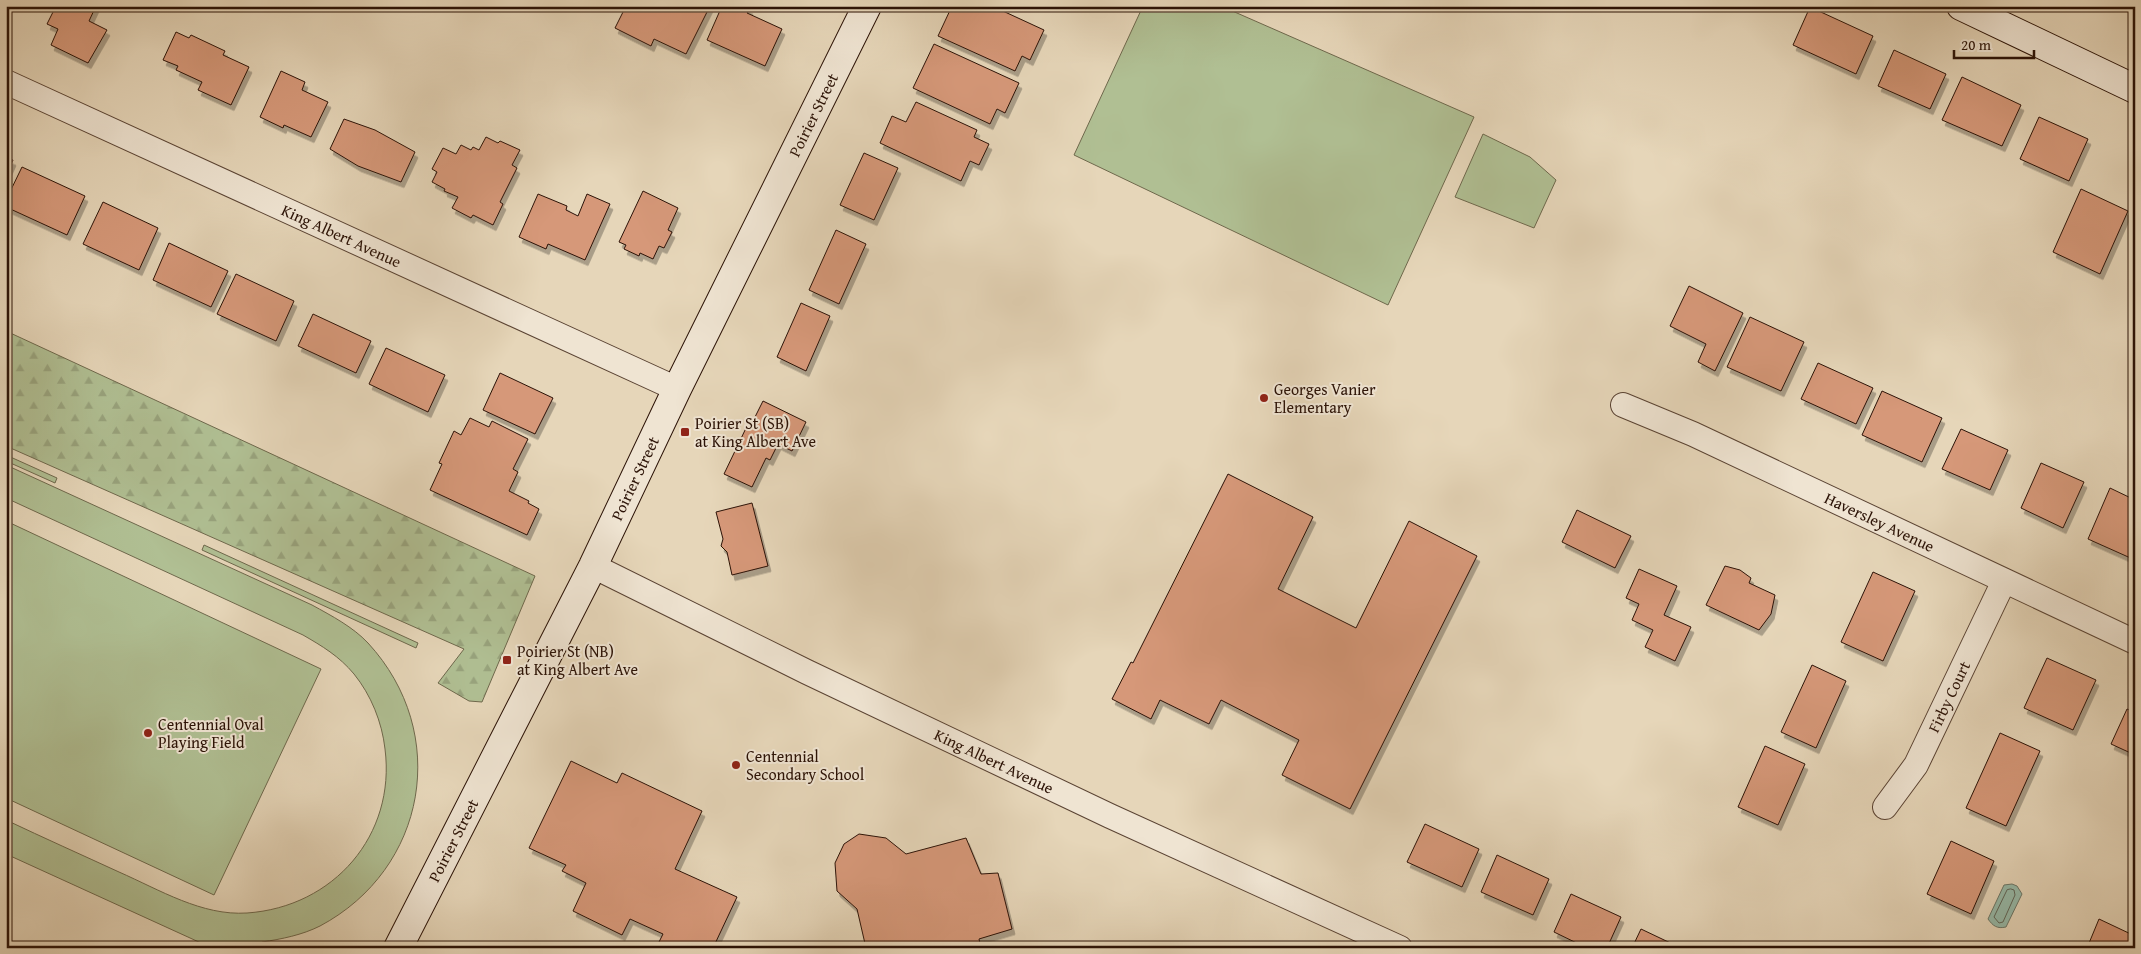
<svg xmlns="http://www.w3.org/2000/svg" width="2141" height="954" font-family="'Gentium Book Plus',serif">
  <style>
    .forest { fill: url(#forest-firs); stroke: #6e684c }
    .park { fill: #b0bf93; stroke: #6e684c }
    .water { fill: #97baa9; stroke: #6c7768 }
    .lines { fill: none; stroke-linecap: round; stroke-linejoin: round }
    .shore { stroke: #616658; stroke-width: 1 }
    .building { fill: #d69879; stroke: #2b1206; filter: url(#shadow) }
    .street-casing { stroke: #5a4333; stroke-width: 26 }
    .secondary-casing { stroke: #2b1206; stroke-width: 30 }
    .street { stroke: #efe4d2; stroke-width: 24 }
    .secondary { stroke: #efe4d2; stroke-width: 28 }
    .poi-dot { fill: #8f2418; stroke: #efe4d2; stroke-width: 2 }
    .labels { text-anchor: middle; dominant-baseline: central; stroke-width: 4; stroke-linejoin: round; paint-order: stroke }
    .street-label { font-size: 16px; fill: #2b1206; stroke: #efe4d2 }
    .poi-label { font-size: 16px; fill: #2b1206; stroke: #efe4d2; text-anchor: start }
  </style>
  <defs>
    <pattern id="forest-firs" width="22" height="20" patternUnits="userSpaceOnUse" patternTransform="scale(1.25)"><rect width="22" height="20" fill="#b0bf93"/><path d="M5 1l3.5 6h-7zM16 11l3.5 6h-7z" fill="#98a37d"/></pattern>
    <filter id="shadow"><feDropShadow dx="3" dy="5.5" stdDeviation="0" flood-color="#0004"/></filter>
  </defs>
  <rect width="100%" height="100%" fill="#e6d6b9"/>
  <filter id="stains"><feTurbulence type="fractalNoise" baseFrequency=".004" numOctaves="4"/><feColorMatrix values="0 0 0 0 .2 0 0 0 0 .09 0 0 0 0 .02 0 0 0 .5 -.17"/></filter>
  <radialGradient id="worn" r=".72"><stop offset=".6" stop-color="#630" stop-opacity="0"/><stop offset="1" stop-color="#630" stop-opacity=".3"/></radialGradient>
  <!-- forest -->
  <path class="forest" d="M 6,331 L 535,576 L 482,702 L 469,701 L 438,683 L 464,649 L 6,446 Z"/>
  <!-- park -->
  <path class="park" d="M 1143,6 L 1221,6 L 1474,117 L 1388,305 L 1074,155 Z
    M 1483,134 L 1530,157 L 1556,180 L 1534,228 L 1455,197 Z
    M 6,455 L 57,478 L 55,483 L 6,461 Z
    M 6,465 L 312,605 C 332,616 353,627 368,643 C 451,733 427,869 320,926 C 302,935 282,939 262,942 L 259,948 L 212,948 L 6,854 L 6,820 C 44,838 82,855 119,872 C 160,890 202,916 247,913 C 334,907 396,835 385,749 C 382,722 371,695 354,674 C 339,656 322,646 303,635 L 6,498 Z
    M 6,521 L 321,669 L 214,895 L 6,798 Z
    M 204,545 L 418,643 L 416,648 L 202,550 Z"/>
  <!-- water -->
  <path class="water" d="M 2012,884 L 2017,886 L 2022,894 L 2006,927 C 1997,929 1993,926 1988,919 L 2004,885 Z"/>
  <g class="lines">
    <!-- shore -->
    <path class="shore" d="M 2011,889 L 2014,890 L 2015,895 L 2003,922 L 1999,923 L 1994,917 L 2007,890 Z"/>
  </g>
  <!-- building -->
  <path class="building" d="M 56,6 L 96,6 L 89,21 L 107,30 L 88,63 L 51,45 L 58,29 L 47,24 Z
    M 626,6 L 710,6 L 686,54 L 654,39 L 651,46 L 615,28 Z
    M 722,6 L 744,6 L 750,9 L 747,13 L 782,29 L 765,66 L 707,40 Z
    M 952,6 L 992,6 L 1044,30 L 1030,60 L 1022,56 L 1015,71 L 938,36 Z
    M 1810,7 L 1873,36 L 1856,74 L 1793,45 Z
    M 176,32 L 189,38 L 191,35 L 225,51 L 223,55 L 249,67 L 231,105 L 198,90 L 202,82 L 176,70 L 178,66 L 163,60 Z
    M 934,44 L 1019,83 L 1005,113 L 997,109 L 990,124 L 913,88 Z
    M 1894,50 L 1946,74 L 1930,109 L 1878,86 Z
    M 281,71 L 305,82 L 302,90 L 328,102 L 311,137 L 284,125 L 283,128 L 260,117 Z
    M 1962,77 L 2021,105 L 2002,146 L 1942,120 Z
    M 916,102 L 977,130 L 974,137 L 989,144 L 979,165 L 970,161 L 961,181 L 880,143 L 892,116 L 906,122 Z
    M 2039,117 L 2088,139 L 2069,181 L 2020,159 Z
    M 344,119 L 375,130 L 415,152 L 401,182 L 358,166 L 330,149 Z
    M 486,137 L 498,143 L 500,141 L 520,150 L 512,165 L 517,168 L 500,202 L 503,204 L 493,225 L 473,215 L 471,218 L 452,208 L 458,197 L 444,191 L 445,189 L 432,182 L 437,172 L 432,169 L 443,148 L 456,154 L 461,145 L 471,150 L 473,147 L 479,150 Z
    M 864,153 L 898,168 L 874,220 L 840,205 Z
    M 6,157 L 13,160 L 6,176 Z
    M 22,167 L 85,196 L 67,235 L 6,207 L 6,200 Z
    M 2081,189 L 2128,211 L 2100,274 L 2053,252 Z
    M 643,191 L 678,208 L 668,230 L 672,232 L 664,248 L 659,246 L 653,259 L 640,253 L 639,256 L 624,249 L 626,245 L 619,242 Z
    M 538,194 L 567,206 L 566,210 L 578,216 L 587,194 L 610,204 L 585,260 L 548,244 L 546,249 L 519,237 Z
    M 103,202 L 158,228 L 139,270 L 83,244 Z
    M 836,230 L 866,244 L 839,304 L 809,290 Z
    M 169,243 L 228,271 L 211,307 L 153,280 Z
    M 236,274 L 294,301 L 276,341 L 217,314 Z
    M 1689,286 L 1743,313 L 1715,371 L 1698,362 L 1706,344 L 1670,326 Z
    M 801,303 L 830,316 L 806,371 L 777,357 Z
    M 313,314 L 371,341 L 356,373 L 298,346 Z
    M 1750,317 L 1804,342 L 1781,391 L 1727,367 Z
    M 386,348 L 445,375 L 428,412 L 369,384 Z
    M 1818,363 L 1873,388 L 1856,424 L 1801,399 Z
    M 500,373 L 553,398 L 535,434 L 483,410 Z
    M 1882,391 L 1942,418 L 1922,462 L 1862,435 Z
    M 763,401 L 806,422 L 792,451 L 778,444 L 770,460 L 766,458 L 752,487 L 724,474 L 747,426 L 750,427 Z
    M 470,418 L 489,427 L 492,421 L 528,439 L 513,469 L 518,472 L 509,491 L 529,501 L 528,503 L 539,509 L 527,535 L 430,490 L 442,464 L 439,463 L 454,431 L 461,435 Z
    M 1961,429 L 2008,450 L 1990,490 L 1942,469 Z
    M 2041,463 L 2084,482 L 2063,528 L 2021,508 Z
    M 1228,474 L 1313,517 L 1278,589 L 1356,628 L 1409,521 L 1477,556 L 1350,809 L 1282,775 L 1299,740 L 1221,700 L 1209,724 L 1160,700 L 1151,719 L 1112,699 L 1131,662 L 1133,663 Z
    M 2110,488 L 2135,500 L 2135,560 L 2088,539 Z
    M 752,503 L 768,566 L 732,575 L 727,552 L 721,546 L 723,539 L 716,512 Z
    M 1577,510 L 1631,536 L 1615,568 L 1562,542 Z
    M 1725,566 L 1740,570 L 1751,578 L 1749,583 L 1775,595 L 1771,614 L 1759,630 L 1706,605 Z
    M 1639,569 L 1677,586 L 1664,615 L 1691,627 L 1675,661 L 1645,647 L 1653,630 L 1632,620 L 1639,604 L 1626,598 Z
    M 1873,572 L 1915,591 L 1883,661 L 1841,642 Z
    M 2047,658 L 2096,680 L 2073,730 L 2024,708 Z
    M 1812,665 L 1846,681 L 1816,748 L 1781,732 Z
    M 2127,709 L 2135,712 L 2135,755 L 2111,744 Z
    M 2000,733 L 2040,751 L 2006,826 L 1966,808 Z
    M 1765,746 L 1805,764 L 1778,825 L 1738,807 Z
    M 571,761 L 617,783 L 622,773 L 702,811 L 675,869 L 737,897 L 713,948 L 656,948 L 663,934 L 630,919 L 622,935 L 573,911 L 586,883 L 562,871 L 566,865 L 529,848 Z
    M 1425,824 L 1479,849 L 1462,887 L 1407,862 Z
    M 859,834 L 886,838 L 906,854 L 966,838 L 981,874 L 998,873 L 1012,929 L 979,939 L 981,948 L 866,948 L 857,909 L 837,891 L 835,863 L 844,844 Z
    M 1951,841 L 1994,861 L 1971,914 L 1927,894 Z
    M 1497,855 L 1549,879 L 1533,915 L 1481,892 Z
    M 1571,894 L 1621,917 L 1607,948 L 1587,948 L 1554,932 Z
    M 2135,911 L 2135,925 L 2130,923 Z
    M 2099,919 L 2135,936 L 2135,948 L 2087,948 Z
    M 1641,929 L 1681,948 L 1632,948 Z"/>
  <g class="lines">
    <!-- street casing -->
    <g class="street-casing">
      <g id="street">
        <path id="s1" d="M 6,82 L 677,389"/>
        <path id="s2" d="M 1623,405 L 1693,434 L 2135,642"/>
        <path id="s3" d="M 593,566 L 807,672 L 1110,816 L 1400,948"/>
        <path id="s4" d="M 1885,807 L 1916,765 L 2004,581"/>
      </g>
    </g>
    <!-- secondary casing -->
    <g class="secondary-casing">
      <g id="secondary">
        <path d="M 1961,6 L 2135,89"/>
        <path id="s5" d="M 398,948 L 593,566 L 677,389 L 867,6"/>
      </g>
    </g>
    <!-- street -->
    <use href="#street" class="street"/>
    <!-- secondary -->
    <use href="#secondary" class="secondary"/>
  </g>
  <!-- markers -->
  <g class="poi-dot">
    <circle cx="1264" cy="398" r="5"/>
    <rect x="680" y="427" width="10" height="10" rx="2.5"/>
    <rect x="502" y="655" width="10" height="10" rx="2.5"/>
    <circle cx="148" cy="733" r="5"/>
    <circle cx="736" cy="765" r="5"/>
  </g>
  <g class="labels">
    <!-- street labels -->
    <g class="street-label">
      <text stroke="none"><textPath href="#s5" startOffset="931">Poirier Street</textPath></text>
      <text stroke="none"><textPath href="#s1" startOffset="369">King Albert Avenue</textPath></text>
      <text stroke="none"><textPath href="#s5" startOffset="526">Poirier Street</textPath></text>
      <text stroke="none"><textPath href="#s2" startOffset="282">Haversley Avenue</textPath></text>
      <text stroke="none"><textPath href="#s4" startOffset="128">Firby Court</textPath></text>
      <text stroke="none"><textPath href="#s3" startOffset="446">King Albert Avenue</textPath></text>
      <text stroke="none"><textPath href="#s5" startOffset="121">Poirier Street</textPath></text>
    </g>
    <!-- poi labels -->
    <g class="poi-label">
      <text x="1274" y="389">Georges Vanier<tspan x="1274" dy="18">Elementary</tspan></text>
      <text x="695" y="423">Poirier St (SB)<tspan x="695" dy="18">at King Albert Ave</tspan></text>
      <text x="517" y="651">Poirier St (NB)<tspan x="517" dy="18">at King Albert Ave</tspan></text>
      <text x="158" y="724">Centennial Oval<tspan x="158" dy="18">Playing Field</tspan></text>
      <text x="746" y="756">Centennial<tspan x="746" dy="18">Secondary School</tspan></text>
    </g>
  </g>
  <!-- margin -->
  <rect width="2141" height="954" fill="none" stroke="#e6d6b9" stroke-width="25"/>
  <rect x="8" y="8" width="2126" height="939" fill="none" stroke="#2b1206" stroke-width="2.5"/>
  <rect x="12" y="12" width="2116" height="929" fill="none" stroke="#2b1206"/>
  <!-- scale -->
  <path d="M1954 50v8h80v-8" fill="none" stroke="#2b1206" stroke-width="2.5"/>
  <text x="1961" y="50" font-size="15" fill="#2b1206" stroke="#efe4d2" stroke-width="4" paint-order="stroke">20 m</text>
  <rect width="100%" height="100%" filter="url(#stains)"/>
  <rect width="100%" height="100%" fill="url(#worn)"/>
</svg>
